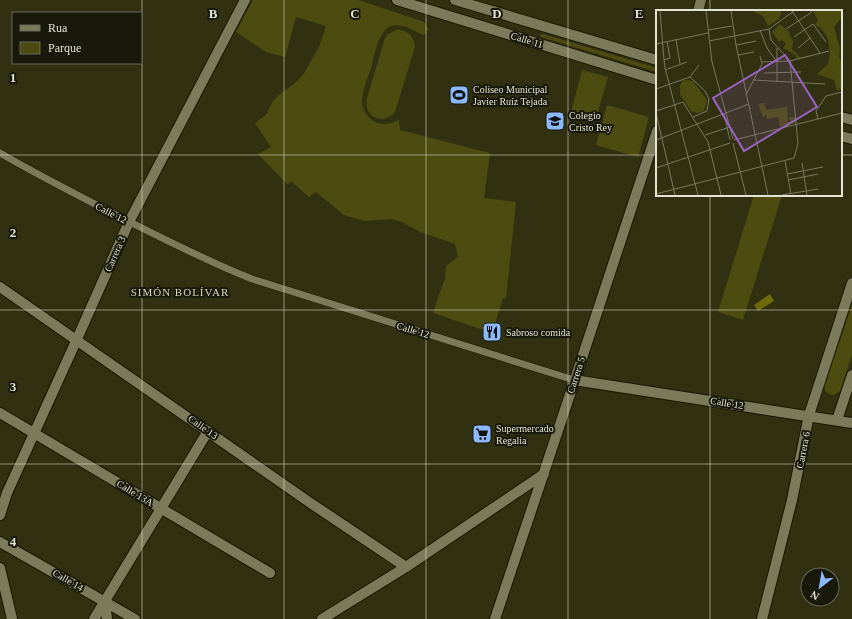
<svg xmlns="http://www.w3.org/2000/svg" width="852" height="619" font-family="Georgia,serif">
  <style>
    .green { fill: #4d4c10 }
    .water { fill: #6d6b09 }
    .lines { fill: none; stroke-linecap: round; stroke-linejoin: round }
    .service-casing { stroke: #191800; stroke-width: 8 }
    .minor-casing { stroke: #191800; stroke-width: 12 }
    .tertiary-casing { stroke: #191800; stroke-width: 12 }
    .service { stroke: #7b7b5b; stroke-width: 7 }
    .minor { stroke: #7b7b5b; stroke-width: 10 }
    .tertiary { stroke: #7b7b5b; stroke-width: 10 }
    .grid { fill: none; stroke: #e3e3d2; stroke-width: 1; stroke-opacity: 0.55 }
    .labels { text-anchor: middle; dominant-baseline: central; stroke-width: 4; stroke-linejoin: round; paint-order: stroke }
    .street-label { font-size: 10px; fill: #e3e3d2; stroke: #18180b }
    .poi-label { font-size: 10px; fill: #e3e3d2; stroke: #18180b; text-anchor: start }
    .neighbourhood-label { font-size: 11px; letter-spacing: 1px; fill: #d8d9b5; stroke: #18180b }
    .inset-road { fill: none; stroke: #78785f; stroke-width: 1 }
    .view { fill: #9a63c5; fill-opacity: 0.15; stroke: #9a63c5; stroke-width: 2 }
    .inset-edge { fill: none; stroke: #e3e3d2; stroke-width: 2 }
    .grid-label { font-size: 13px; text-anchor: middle; font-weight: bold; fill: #e3e3d2; stroke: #18180b; stroke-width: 4; stroke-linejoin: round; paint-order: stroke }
  </style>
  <rect width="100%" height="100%" fill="#313112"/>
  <!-- green -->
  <path class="green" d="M 253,0 L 358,0 L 424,22 L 428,29 L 426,33 L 424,35 C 413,31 402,21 389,27 C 378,33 374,57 371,68 C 367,79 362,92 362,103 C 363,114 374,125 385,124 C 390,124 395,121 399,120 L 400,130 L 490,153 L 484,198 L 516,202 L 506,298 L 503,298 L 492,333 L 433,313 L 445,278 L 446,266 L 458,257 L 455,244 L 420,232 L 402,222 L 391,219 L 364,221 L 344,215 L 316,192 L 309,197 L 291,181 L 288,185 L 258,154 L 271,147 L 255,123 L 266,115 L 273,101 L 279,95 L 295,83 L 303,75 L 319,47 L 326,26 L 296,17 L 285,57 L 266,52 L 236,32 Z
    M 398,29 C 409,31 414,37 415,47 L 395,112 C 382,126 363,117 367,98 L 385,38 L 388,34 Z
    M 543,34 L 657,68 L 657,72 L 541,37 L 540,35 Z
    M 582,70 L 608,77 L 596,119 L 571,112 Z
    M 607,105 L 649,117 L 638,157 L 596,145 Z
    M 754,195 L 782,195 L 743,320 L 718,312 Z
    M 852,305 L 852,355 L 840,391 L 834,395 L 831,395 L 825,391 L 825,384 Z"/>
  <!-- water -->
  <path class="water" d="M 770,294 L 774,301 L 758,311 L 754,305 Z"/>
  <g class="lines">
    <!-- service casing -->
    <g class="service-casing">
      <path id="service" d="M 0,153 C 38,175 77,195 116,215 C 162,238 204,260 252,279 L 574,380"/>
    </g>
    <!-- minor casing -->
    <g class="minor-casing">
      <path id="minor" d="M 397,0 L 657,80
        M 455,0 L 657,60
        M 698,11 L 701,0
        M 0,287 L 309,502 L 406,567
        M 574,380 L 852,423
        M 0,413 L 270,573
        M 837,420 L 852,375
        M 0,515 L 7,493 L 77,339 L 129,222 L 245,0
        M 0,542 L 135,619
        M 0,568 L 12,619
        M 105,602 L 107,619
        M 94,619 L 208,431
        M 322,619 L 406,567 L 544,474
        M 762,619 L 792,500 L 809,415 L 852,283"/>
    </g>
    <!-- tertiary casing -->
    <g class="tertiary-casing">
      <path id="tertiary" d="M 841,117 L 852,120
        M 841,136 L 852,139
        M 495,619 C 550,457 603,293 657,131"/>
    </g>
    <!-- service -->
    <use href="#service" class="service"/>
    <!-- minor -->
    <use href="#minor" class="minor"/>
    <!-- tertiary -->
    <use href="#tertiary" class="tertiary"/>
  </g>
  <!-- grid -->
  <path class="grid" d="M 142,0 L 142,619M 284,0 L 284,619M 426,0 L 426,619M 568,0 L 568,619M 710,0 L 710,11M 0,155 L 657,155M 841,155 L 852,155M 710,195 L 710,619M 0,310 L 852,310M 0,464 L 852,464"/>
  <!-- icons -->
  <defs>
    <g id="stadium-square" transform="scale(1)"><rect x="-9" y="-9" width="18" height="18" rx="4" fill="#8cb9fc" stroke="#18180b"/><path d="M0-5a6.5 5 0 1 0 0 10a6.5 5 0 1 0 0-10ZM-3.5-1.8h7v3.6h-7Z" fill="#111"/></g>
    <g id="school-square" transform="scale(1)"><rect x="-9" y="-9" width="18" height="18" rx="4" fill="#8cb9fc" stroke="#18180b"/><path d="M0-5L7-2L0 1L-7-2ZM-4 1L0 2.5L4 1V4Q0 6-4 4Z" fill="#111"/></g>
    <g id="restaurant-square" transform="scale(1)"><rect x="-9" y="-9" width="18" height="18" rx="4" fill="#8cb9fc" stroke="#18180b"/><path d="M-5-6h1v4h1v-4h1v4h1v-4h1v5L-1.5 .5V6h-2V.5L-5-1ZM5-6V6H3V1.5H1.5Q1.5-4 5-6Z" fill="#111"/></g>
    <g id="supermarket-square" transform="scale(1)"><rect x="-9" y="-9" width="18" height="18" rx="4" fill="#8cb9fc" stroke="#18180b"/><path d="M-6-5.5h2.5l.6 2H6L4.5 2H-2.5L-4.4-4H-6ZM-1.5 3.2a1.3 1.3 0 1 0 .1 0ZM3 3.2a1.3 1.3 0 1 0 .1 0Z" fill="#111"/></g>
  </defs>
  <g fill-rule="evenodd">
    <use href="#stadium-square" x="459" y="95"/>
    <use href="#school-square" x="555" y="121"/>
    <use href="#restaurant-square" x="492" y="332"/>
    <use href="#supermarket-square" x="482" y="434"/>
  </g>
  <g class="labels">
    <!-- street labels -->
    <g class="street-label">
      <text transform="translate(527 40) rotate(17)">Calle 11</text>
      <text transform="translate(111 213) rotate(27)">Calle 12</text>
      <text transform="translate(115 254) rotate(-66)">Carrera 3</text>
      <text transform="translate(413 330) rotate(17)">Calle 12</text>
      <text transform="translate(576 375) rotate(-72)">Carrera 5</text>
      <text transform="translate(727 403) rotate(9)">Calle 12</text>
      <text transform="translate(203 427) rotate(35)">Calle 13</text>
      <text transform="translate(803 450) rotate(-79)">Carrera 6</text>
      <text transform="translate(135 493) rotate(31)">Calle 13A</text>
      <text transform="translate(68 580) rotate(30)">Calle 14</text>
    </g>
    <!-- poi labels -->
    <g class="poi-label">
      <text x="473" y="89">Coliseo Municipal<tspan x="473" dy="12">Javier Ruíz Tejada</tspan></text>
      <text x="569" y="115">Colegio<tspan x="569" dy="12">Cristo Rey</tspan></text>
      <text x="506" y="332">Sabroso comida</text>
      <text x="496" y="428">Supermercado<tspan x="496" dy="12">Regalia</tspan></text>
    </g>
    <!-- neighbourhood labels -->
    <g class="neighbourhood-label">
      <text x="180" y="292">SIMÓN BOLÍVAR</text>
    </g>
  </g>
  <!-- overview -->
  <g transform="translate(656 10)">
    <rect width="186" height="186" fill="#313112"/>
    <path d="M 97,1 L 125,1 L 125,3 L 123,9 L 112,16 L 107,6 ZM 157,1 L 186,1 L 186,7 L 178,17 L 184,39 L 183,47 L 186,53 L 186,79 L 181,80 L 178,70 L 161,64 L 172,54 L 174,45 L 172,29 L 166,19 L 159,15 L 162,10 ZM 124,14 L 134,23 L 133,24 L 137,31 L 136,39 L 145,48 L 141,49 L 139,45 L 127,38 L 130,34 L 126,30 L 123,32 L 116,22 ZM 28,70 L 37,71 L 51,90 L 48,101 L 41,103 L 35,101 L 24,84 L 24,75 ZM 108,93 L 110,100 L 131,97 L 132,112 L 135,111 L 133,107 L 139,107 L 139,113 L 124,117 L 122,107 L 111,109 L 110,105 L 107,107 L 102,94 Z" fill="#4d4c10"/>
    <path class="inset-road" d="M 4,1 L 8,50M 50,1 L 56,52 L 77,129M 75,1 L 80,35 L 112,185M 136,1 L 164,43M 113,19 L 115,30 L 134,51M 130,19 L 156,2M 52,20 L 76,16M 104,20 L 111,38 L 121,52M 138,27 L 157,14 L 170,32M 20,29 L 24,54M 11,31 L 14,48 L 8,50 L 9,58 L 42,185M 53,31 L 113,19 L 138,1M 0,34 L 52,23M 80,35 L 100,31M 142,38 L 154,28M 82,45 L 98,42M 106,52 L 134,51 L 173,41M 9,60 L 31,52M 108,63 L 145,62M 34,67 L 49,81 L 53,89 L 51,101 L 37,107M 97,70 L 169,74M 121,72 L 121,38M 0,79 L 34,67 L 43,55M 90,85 L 106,54 L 104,46M 0,101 L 27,92 L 52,132 L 65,185M 0,103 L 19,185M 68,104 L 74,130M 162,109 L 160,101 L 170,86 L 186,82M 49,125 L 74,117M 0,130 L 93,94M 78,130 L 186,103M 77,133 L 90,185M 129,151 L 135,184M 146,153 L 151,185M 0,158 L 74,133M 131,164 L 167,157M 132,170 L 162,164M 0,184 L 138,148 L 142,134 L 134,51M 126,185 L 162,179"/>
    <path class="view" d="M 129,45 L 161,97 L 88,141 L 57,88 Z"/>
    <rect width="186" height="186" class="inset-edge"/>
  </g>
  <g class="grid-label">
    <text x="213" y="18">B</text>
    <text x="355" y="18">C</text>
    <text x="497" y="18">D</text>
    <text x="639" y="18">E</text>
    <text x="13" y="82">1</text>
    <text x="13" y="237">2</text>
    <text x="13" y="391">3</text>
    <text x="13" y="546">4</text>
  </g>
  <!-- legend -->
  <rect x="12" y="12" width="130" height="52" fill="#18180b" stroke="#69695b"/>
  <rect x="20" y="25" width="20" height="6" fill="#7b7b5b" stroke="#69695b"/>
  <text x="48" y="32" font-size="12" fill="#e3e3d2">Rua</text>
  <rect x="20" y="42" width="20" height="12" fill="#4d4c10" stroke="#69695b"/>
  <text x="48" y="52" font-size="12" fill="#e3e3d2">Parque</text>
  <!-- north arrow -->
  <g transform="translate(820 587) rotate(211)"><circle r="19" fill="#18180b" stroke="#69695b"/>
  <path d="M0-3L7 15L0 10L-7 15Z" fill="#8cb9fc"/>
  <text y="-6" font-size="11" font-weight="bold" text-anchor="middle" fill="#e3e3d2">N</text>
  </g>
</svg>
